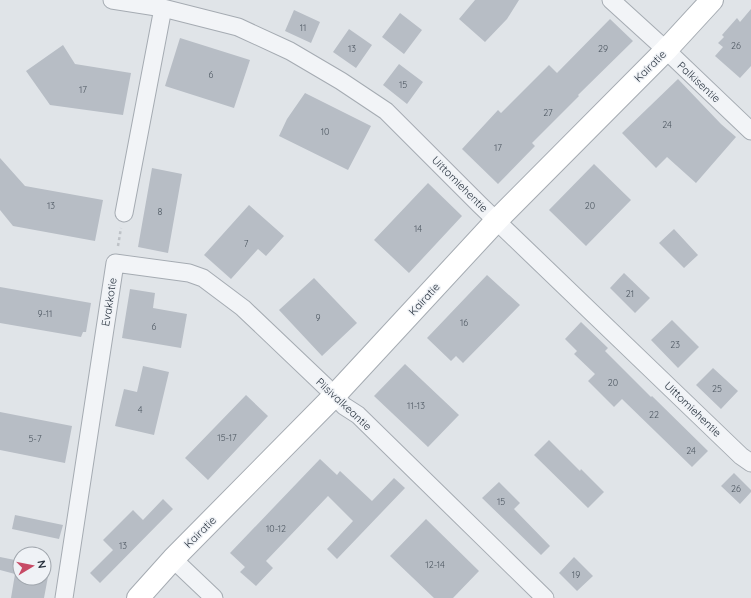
<svg xmlns="http://www.w3.org/2000/svg" width="751" height="598" font-family="Quicksand,sans-serif">
  <style>
    .building { fill: #b7bdc5 }
    .lines { fill: none; stroke-linecap: round; stroke-linejoin: round }
    .minor-casing { stroke: #a5abb2; stroke-width: 19 }
    .secondary-casing { stroke: #a5abb2; stroke-width: 24 }
    .path { stroke: #bec2c7; stroke-width: 2.5; stroke-dasharray: 3 3; stroke-linecap: butt }
    .minor { stroke: #f2f4f7; stroke-width: 17 }
    .secondary { stroke: #fff; stroke-width: 22 }
    .labels { text-anchor: middle; dominant-baseline: central; stroke-width: 3; stroke-linejoin: round; paint-order: stroke }
    .number-label { font-size: 9px; fill: #4c5660 }
    .street-label { font-size: 11px; fill: #29333f; stroke: #eff2f6 }
  </style>
  <rect width="100%" height="100%" fill="#e0e4e8"/>
  <!-- building -->
  <path class="building" d="M 475,0 L 519,0 L 507,19 L 485,42 L 459,19 Z
    M 751,9 L 751,66 L 740,78 L 715,56 L 723,47 L 718,43 L 724,37 L 722,35 L 737,18 L 740,22 Z
    M 294,10 L 320,22 L 311,43 L 285,31 Z
    M 400,13 L 422,30 L 404,54 L 382,37 Z
    M 610,19 L 633,41 L 578,95 L 579,96 L 532,143 L 535,146 L 498,184 L 462,149 L 498,110 L 501,113 L 549,65 L 557,73 Z
    M 349,29 L 372,45 L 356,68 L 333,52 Z
    M 180,38 L 250,60 L 234,108 L 165,86 Z
    M 63,45 L 75,64 L 131,73 L 123,115 L 50,105 L 26,71 Z
    M 399,64 L 423,82 L 407,104 L 383,85 Z
    M 678,79 L 721,124 L 736,137 L 696,183 L 667,157 L 656,168 L 622,133 Z
    M 305,93 L 371,126 L 348,170 L 279,136 L 287,119 Z
    M 0,158 L 25,186 L 103,200 L 95,241 L 13,226 L 0,210 Z
    M 594,164 L 631,200 L 586,246 L 549,210 Z
    M 152,168 L 182,174 L 168,253 L 138,247 Z
    M 428,183 L 462,216 L 409,273 L 374,240 Z
    M 249,205 L 284,236 L 266,256 L 258,249 L 231,279 L 204,255 Z
    M 674,229 L 698,255 L 684,268 L 659,243 Z
    M 624,273 L 650,298 L 635,313 L 610,288 Z
    M 487,275 L 520,305 L 463,363 L 456,356 L 451,361 L 427,338 Z
    M 314,278 L 357,323 L 322,356 L 279,310 Z
    M 0,287 L 91,303 L 86,332 L 83,332 L 81,337 L 0,323 Z
    M 130,289 L 155,293 L 153,308 L 187,314 L 181,348 L 122,338 Z
    M 672,320 L 699,347 L 678,368 L 651,340 Z
    M 581,322 L 608,348 L 605,351 L 651,397 L 652,396 L 708,451 L 692,467 L 622,399 L 614,407 L 588,381 L 595,374 L 574,354 L 577,351 L 565,339 Z
    M 405,364 L 459,415 L 428,447 L 374,396 Z
    M 143,366 L 169,372 L 154,435 L 115,426 L 124,389 L 137,392 Z
    M 713,368 L 738,391 L 721,409 L 696,385 Z
    M 246,395 L 268,416 L 208,480 L 185,458 Z
    M 0,412 L 72,426 L 65,463 L 0,450 Z
    M 549,440 L 580,471 L 581,469 L 604,492 L 588,508 L 534,455 Z
    M 320,459 L 337,475 L 340,471 L 372,501 L 394,478 L 405,488 L 337,559 L 327,549 L 353,521 L 328,496 L 266,561 L 273,568 L 256,586 L 240,572 L 245,567 L 230,553 Z
    M 734,473 L 751,490 L 751,492 L 740,504 L 721,486 Z
    M 499,482 L 520,503 L 514,509 L 550,546 L 541,555 L 482,498 Z
    M 163,499 L 173,509 L 100,583 L 90,573 L 113,550 L 103,540 L 133,510 L 143,520 Z
    M 15,515 L 63,525 L 59,539 L 12,529 Z
    M 426,519 L 479,571 L 453,598 L 434,598 L 390,556 Z
    M 0,557 L 20,561 L 20,578 L 44,578 L 44,565 L 50,566 L 44,598 L 11,598 L 15,574 L 0,570 Z
    M 574,557 L 593,576 L 577,591 L 559,573 Z"/>
  <g class="lines">
    <!-- minor casing -->
    <g class="minor-casing">
      <path id="minor" d="M 112,0 L 163,8 L 238,27 L 290,51 L 341,81 L 386,111 L 480,205 L 741,456 L 751,463
        M 611,0 L 666,50 L 751,131
        M 124,213 L 163,8
        M 173,559 L 214,598
        M 64,598 L 115,263 L 189,273 L 203,278 L 243,308 L 326,387 L 344,406 L 358,415 L 545,598"/>
    </g>
    <!-- secondary casing -->
    <g class="secondary-casing">
      <path id="secondary" d="M 138,598 L 173,559 L 335,395 L 497,220 L 666,50 L 712,0"/>
    </g>
    <!-- path -->
    <path class="path" d="M 118,246 L 121,228"/>
    <!-- minor -->
    <use href="#minor" class="minor"/>
    <!-- secondary -->
    <use href="#secondary" class="secondary"/>
  </g>
  <g class="labels">
    <!-- number labels -->
    <g class="number-label">
      <text x="303" y="27">11</text>
      <text x="736" y="45">26</text>
      <text x="352" y="48">13</text>
      <text x="603" y="48">29</text>
      <text x="211" y="74">6</text>
      <text x="403" y="84">15</text>
      <text x="83" y="89">17</text>
      <text x="548" y="112">27</text>
      <text x="667" y="124">24</text>
      <text x="325" y="131">10</text>
      <text x="498" y="147">17</text>
      <text x="51" y="205">13</text>
      <text x="590" y="205">20</text>
      <text x="160" y="211">8</text>
      <text x="418" y="228">14</text>
      <text x="246" y="243">7</text>
      <text x="630" y="293">21</text>
      <text x="45" y="313">9-11</text>
      <text x="318" y="317">9</text>
      <text x="464" y="322">16</text>
      <text x="154" y="326">6</text>
      <text x="675" y="344">23</text>
      <text x="613" y="382">20</text>
      <text x="717" y="388">25</text>
      <text x="416" y="405">11-13</text>
      <text x="140" y="409">4</text>
      <text x="654" y="414">22</text>
      <text x="227" y="437">15-17</text>
      <text x="35" y="438">5-7</text>
      <text x="691" y="450">24</text>
      <text x="736" y="488">26</text>
      <text x="501" y="501">15</text>
      <text x="276" y="528">10-12</text>
      <text x="123" y="545">13</text>
      <text x="435" y="564">12-14</text>
      <text x="576" y="574">19</text>
    </g>
    <!-- street labels -->
    <g class="street-label">
      <text transform="translate(650 66) rotate(-45)">Kairatie</text>
      <text transform="translate(699 82) rotate(43)">Palkisentie</text>
      <text transform="translate(460 184) rotate(45)">Uittomiehentie</text>
      <text transform="translate(424 299) rotate(-47)">Kairatie</text>
      <text transform="translate(109 302) rotate(-81)">Evakkotie</text>
      <text transform="translate(344 404) rotate(43)">Piisivalkeantie</text>
      <text transform="translate(693 409) rotate(44)">Uittomiehentie</text>
      <text transform="translate(200 532) rotate(-45)">Kairatie</text>
    </g>
  </g>
  <!-- north arrow -->
  <g transform="translate(32 566) rotate(80)"><circle r="19" fill="#eff2f6" stroke="#a0a6ad"/>
  <path d="M0-3L7 15L0 10L-7 15Z" fill="#c74b66"/>
  <text y="-6" font-size="11" font-weight="bold" text-anchor="middle" fill="#29333f">N</text>
  </g>
</svg>
